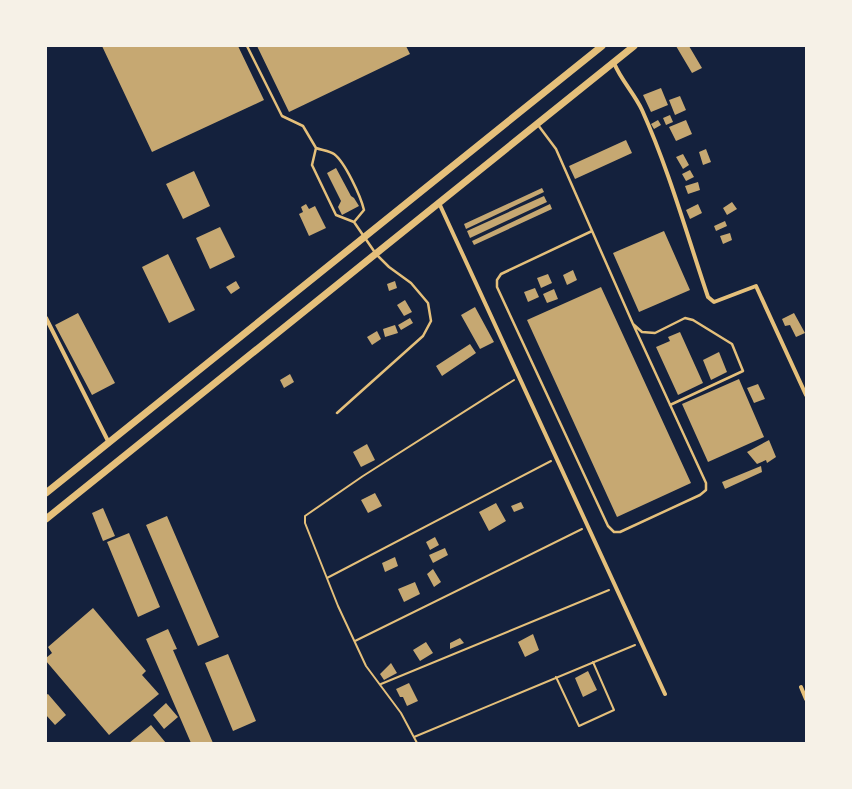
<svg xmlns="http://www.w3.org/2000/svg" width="852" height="789" font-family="'Libre Baskerville',serif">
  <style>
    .building { fill: #c6a872 }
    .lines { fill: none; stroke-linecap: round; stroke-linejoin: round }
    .path { stroke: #e5c07b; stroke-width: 2 }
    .service { stroke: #e5c07b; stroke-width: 2.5 }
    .minor { stroke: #e5c07b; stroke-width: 4 }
    .primary { stroke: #e5c07b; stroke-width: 7 }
  </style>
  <rect width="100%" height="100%" fill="#14213d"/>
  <!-- building -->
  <path class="building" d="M 102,46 L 238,46 L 264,100 L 152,152 Z
    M 257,46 L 406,46 L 410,54 L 289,112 Z
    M 676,46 L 689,46 L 702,68 L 692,73 Z
    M 661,88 L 668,105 L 651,112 L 643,95 Z
    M 680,96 L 686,110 L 675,115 L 669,100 Z
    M 670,115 L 673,122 L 666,125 L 663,118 Z
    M 658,120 L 661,125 L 654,129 L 651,124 Z
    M 686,120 L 692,134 L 676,141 L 669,127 Z
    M 626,140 L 632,153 L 575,179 L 569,166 Z
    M 706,149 L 711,162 L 703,165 L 699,152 Z
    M 683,154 L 689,165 L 683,169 L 676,157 Z
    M 336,168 L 351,196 L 354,198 L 359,206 L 342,215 L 338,207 L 341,201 L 327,173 Z
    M 690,170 L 694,177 L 686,181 L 682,174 Z
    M 194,171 L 210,206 L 183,219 L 166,184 Z
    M 698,182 L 700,190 L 688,194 L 685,186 Z
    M 542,188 L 544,192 L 466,229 L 464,224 Z
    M 544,196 L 547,202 L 470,238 L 467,231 Z
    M 732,202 L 737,209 L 727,215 L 723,208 Z
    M 306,204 L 309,209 L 315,206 L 326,228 L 309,236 L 299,214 L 303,212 L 301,207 Z
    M 550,204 L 552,209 L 474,245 L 472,241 Z
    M 698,204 L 702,213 L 690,219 L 686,210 Z
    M 725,221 L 727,226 L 716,231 L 714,226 Z
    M 220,227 L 235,257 L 210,269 L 196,238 Z
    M 664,231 L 690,290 L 639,312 L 613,253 Z
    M 730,233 L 732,240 L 723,244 L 720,236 Z
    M 168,254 L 195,310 L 169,323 L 142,267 Z
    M 573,270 L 577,280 L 567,285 L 563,275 Z
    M 548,274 L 552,283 L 541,288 L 537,278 Z
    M 236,281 L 240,288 L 231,294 L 226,287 Z
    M 395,281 L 397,288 L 389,291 L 387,284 Z
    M 601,287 L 691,483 L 617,517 L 527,320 Z
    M 535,288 L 539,297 L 528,302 L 524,292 Z
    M 554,289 L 558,299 L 547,303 L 543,294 Z
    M 405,300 L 412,312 L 404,316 L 397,305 Z
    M 475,307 L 494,342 L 480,349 L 461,315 Z
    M 78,313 L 115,383 L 92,395 L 55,325 Z
    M 794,313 L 805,333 L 796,337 L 790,325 L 785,326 L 782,319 Z
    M 410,318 L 413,323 L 401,330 L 398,325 Z
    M 395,325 L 398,333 L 385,337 L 383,329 Z
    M 377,331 L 381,339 L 372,345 L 367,337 Z
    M 680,332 L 703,383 L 678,395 L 656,347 L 670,341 L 668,337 Z
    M 470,344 L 476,353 L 442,376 L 436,366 Z
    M 719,352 L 727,372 L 711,380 L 703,360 Z
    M 290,374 L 294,382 L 284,388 L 280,380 Z
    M 739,379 L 764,437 L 708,462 L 682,404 Z
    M 758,384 L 765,399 L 754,403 L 747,388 Z
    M 769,440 L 776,457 L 767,463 L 766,460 L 757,464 L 747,452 Z
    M 367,444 L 375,460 L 361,467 L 353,452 Z
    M 761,466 L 762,472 L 725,489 L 722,482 Z
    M 375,493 L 382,506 L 368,513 L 361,500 Z
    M 521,502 L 524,508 L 514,512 L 511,506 Z
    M 496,503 L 506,521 L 489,531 L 479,512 Z
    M 103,508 L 115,536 L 103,541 L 92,513 Z
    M 167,516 L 219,637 L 198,646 L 146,525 Z
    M 129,533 L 160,607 L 138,617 L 107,542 Z
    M 435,537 L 439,545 L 430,550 L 426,542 Z
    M 445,548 L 448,555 L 433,563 L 429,555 Z
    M 395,557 L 398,566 L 385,572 L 382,563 Z
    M 433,569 L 441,582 L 434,587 L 427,574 Z
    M 415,582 L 420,594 L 404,602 L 398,589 Z
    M 93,608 L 146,671 L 142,675 L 159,694 L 109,735 L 46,661 L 46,658 L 52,653 L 48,647 Z
    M 168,629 L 177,649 L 173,650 L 213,743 L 191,743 L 146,639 Z
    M 533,634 L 539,650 L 525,657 L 518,642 Z
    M 460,638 L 464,643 L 450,649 L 450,643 Z
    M 426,642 L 433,653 L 420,661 L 413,650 Z
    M 228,654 L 256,721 L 233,731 L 205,663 Z
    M 391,663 L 397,673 L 384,680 L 380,674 Z
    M 588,671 L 597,690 L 583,697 L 575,678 Z
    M 409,683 L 418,701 L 407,706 L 403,697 L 400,697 L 396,689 Z
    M 48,694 L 66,715 L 55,725 L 46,715 L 46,695 Z
    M 166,703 L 178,717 L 164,729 L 153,715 Z
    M 151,725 L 166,743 L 129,743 Z"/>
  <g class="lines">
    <!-- path -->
    <path class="path" d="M 327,578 L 551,461
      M 355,641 L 582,529
      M 556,677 L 579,726 L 614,710 L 593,662
      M 381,684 L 609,590
      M 414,737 L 635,645
      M 417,743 L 401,713 L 366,666 L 338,606 L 305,523 L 305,516 L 363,476 L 514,380"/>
    <!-- service -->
    <path class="service" d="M 247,46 L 282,116 L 303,126 L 316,148 C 321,150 330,151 334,154 C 345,162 361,197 364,210 L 354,222
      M 538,125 L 556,149 L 633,324 L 642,332 L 655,333 L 685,318 L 693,320 L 732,344 L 743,371 L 670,405
      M 316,148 L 312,165 L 336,215 L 354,222 L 376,254 L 389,267 L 411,283 L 428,303 L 431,321 L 423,336 L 337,413
      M 592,231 L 501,274 L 497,280 L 497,287 L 608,526 L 614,532 L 620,532 L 700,495 L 706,490 L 706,483 L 633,324"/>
    <!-- minor -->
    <path class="minor" d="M 614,63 C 621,80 634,93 642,110 C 669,170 687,235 708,297 L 714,302 L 756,286 L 806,395
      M 439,203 L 665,694
      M 46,318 L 109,443
      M 801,687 L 806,699"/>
    <!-- primary -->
    <path class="primary" d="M 46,493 L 602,46
      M 46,519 L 634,46"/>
  </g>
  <!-- border -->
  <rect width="852" height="789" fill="none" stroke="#f6f1e7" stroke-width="94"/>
</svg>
